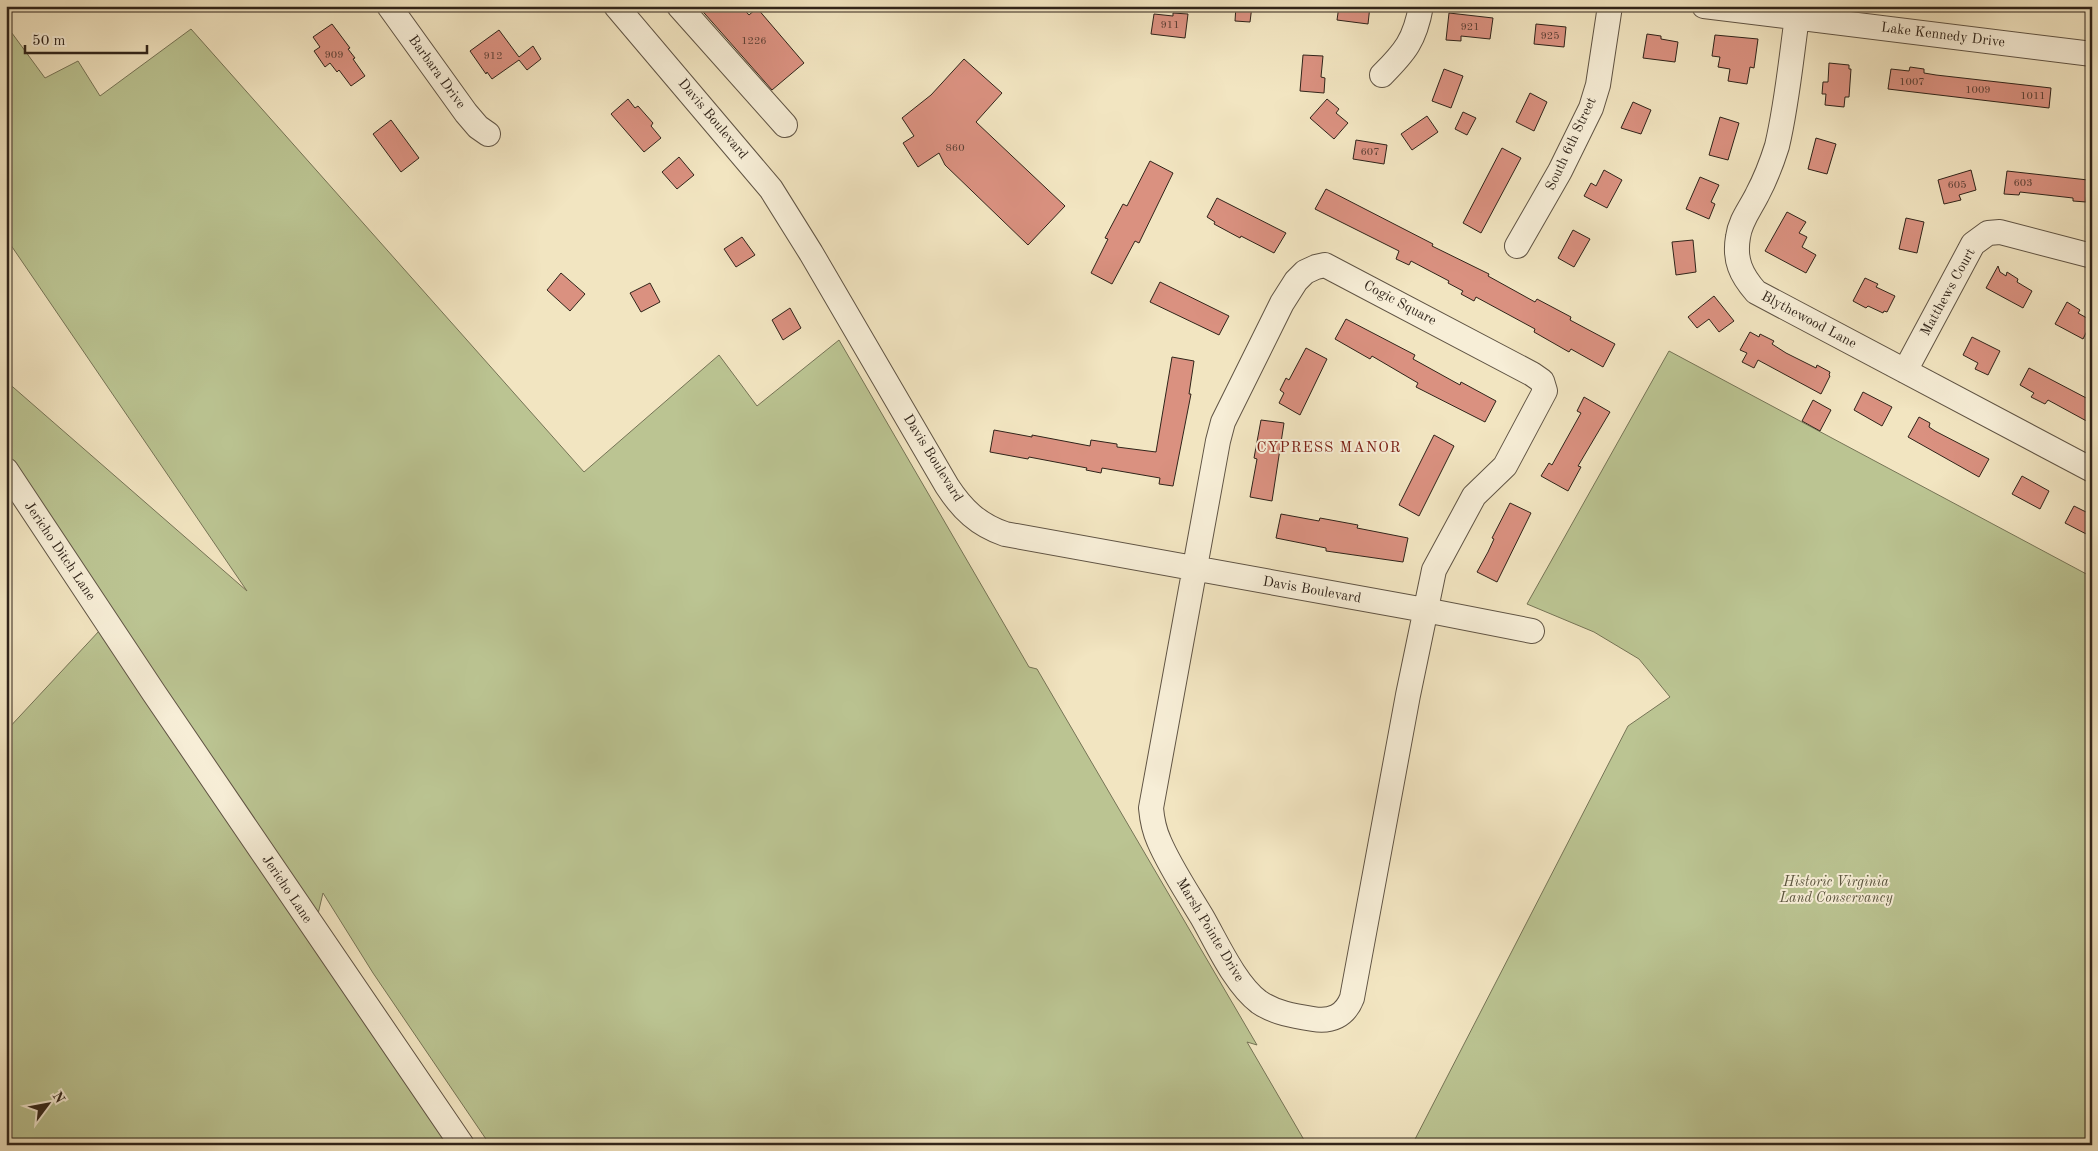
<svg xmlns="http://www.w3.org/2000/svg" width="2098" height="1151" font-family="'Old Standard TT',serif">
  <style>
    .green { fill: #bbc492; stroke: #767456 }
    .building { fill: #da9180; stroke: #30241a }
    .lines { fill: none; stroke-linecap: round; stroke-linejoin: round }
    .minor-casing { stroke: #605444; stroke-width: 26 }
    .minor { stroke: #f7eed7; stroke-width: 24 }
    .labels { text-anchor: middle; dominant-baseline: central; stroke-width: 4; stroke-linejoin: round; paint-order: stroke }
    .number-label { font-size: 11px; fill: #5a3f34 }
    .street-label { font-size: 14px; fill: #30241a; stroke: #f7eed7 }
    .park-label { font-size: 14px; font-style: italic; fill: #5a543e; stroke: #f7eed7 }
    .neighbourhood-label { font-size: 15px; letter-spacing: 1px; fill: #7a1f14; stroke: #f7eed7 }
  </style>
  <rect width="100%" height="100%" fill="#f2e5c1"/>
  <filter id="stains"><feTurbulence type="fractalNoise" baseFrequency=".004" numOctaves="4"/><feColorMatrix values="0 0 0 0 .2 0 0 0 0 .09 0 0 0 0 .02 0 0 0 .5 -.17"/></filter>
  <radialGradient id="worn" r=".72"><stop offset=".6" stop-color="#630" stop-opacity="0"/><stop offset="1" stop-color="#630" stop-opacity=".3"/></radialGradient>
  <!-- green -->
  <path class="green" d="M 6,25 L 45,78 L 78,61 L 100,96 L 191,29 L 584,472 L 719,355 L 757,406 L 839,340 L 1029,667 L 1037,669 L 1257,1045 L 1247,1042 L 1307,1145 L 490,1145 L 373,973 L 323,893 L 317,918 L 6,453 L 6,381 L 247,591 L 6,238 L 6,110 L 10,109 L 6,105 Z
    M 1669,351 L 2092,577 L 2092,1145 L 1412,1145 L 1628,726 L 1670,697 L 1639,659 L 1594,632 L 1527,604 Z
    M 100,630 L 456,1145 L 6,1145 L 6,731 Z"/>
  <!-- building -->
  <path class="building" d="M 698,6 L 741,6 L 749,15 L 757,8 L 804,63 L 772,90 Z
    M 1236,6 L 1252,6 L 1250,22 L 1235,21 Z
    M 1339,6 L 1370,6 L 1368,24 L 1337,20 Z
    M 1173,13 L 1188,14 L 1185,38 L 1151,34 L 1154,14 L 1173,16 Z
    M 1449,13 L 1493,18 L 1490,39 L 1461,36 L 1461,41 L 1446,40 Z
    M 332,24 L 350,48 L 348,49 L 355,58 L 353,59 L 365,76 L 351,86 L 339,70 L 337,72 L 330,63 L 325,67 L 314,51 L 320,47 L 313,37 Z
    M 1536,24 L 1566,27 L 1564,47 L 1534,44 Z
    M 499,30 L 519,57 L 533,46 L 541,59 L 527,70 L 519,60 L 492,79 L 487,72 L 486,74 L 470,51 Z
    M 1647,34 L 1661,36 L 1661,39 L 1678,42 L 1675,62 L 1643,58 Z
    M 1715,35 L 1758,39 L 1754,68 L 1750,67 L 1747,84 L 1728,81 L 1730,69 L 1718,67 L 1720,57 L 1712,56 Z
    M 1303,55 L 1323,56 L 1321,77 L 1325,78 L 1324,93 L 1300,91 Z
    M 964,59 L 1002,93 L 976,122 L 1065,206 L 1028,245 L 945,165 L 939,153 L 918,167 L 903,143 L 914,136 L 902,118 L 931,95 Z
    M 1829,63 L 1849,65 L 1849,69 L 1851,69 L 1849,97 L 1845,97 L 1844,107 L 1825,105 L 1826,94 L 1822,94 L 1823,82 L 1828,82 Z
    M 1910,67 L 1924,69 L 1924,73 L 1936,75 L 2051,88 L 2049,108 L 1888,89 L 1891,69 L 1909,71 Z
    M 1444,69 L 1463,76 L 1451,108 L 1432,101 Z
    M 1530,93 L 1547,102 L 1534,131 L 1516,122 Z
    M 628,99 L 635,108 L 638,106 L 653,123 L 651,126 L 661,138 L 644,152 L 611,114 Z
    M 1327,99 L 1339,109 L 1336,113 L 1348,123 L 1334,139 L 1310,118 Z
    M 1633,102 L 1651,110 L 1641,134 L 1621,128 Z
    M 1463,112 L 1476,118 L 1467,135 L 1455,129 Z
    M 1427,116 L 1438,132 L 1412,150 L 1401,134 Z
    M 1720,117 L 1739,123 L 1728,160 L 1709,155 Z
    M 391,120 L 419,158 L 401,172 L 373,134 Z
    M 1816,138 L 1836,144 L 1827,174 L 1808,169 Z
    M 1356,140 L 1387,145 L 1384,164 L 1353,159 Z
    M 1502,148 L 1521,158 L 1481,233 L 1463,223 Z
    M 679,157 L 694,175 L 677,189 L 662,172 Z
    M 1150,161 L 1173,173 L 1139,243 L 1135,241 L 1112,284 L 1091,273 L 1108,239 L 1105,238 L 1123,204 L 1127,206 Z
    M 1604,170 L 1622,180 L 1607,208 L 1584,196 L 1591,183 L 1596,186 Z
    M 1971,170 L 1976,190 L 1959,195 L 1961,200 L 1944,204 L 1938,180 Z
    M 2007,171 L 2088,180 L 2086,202 L 2073,201 L 2073,198 L 2020,192 L 2019,195 L 2004,194 Z
    M 1700,177 L 1719,185 L 1711,202 L 1715,204 L 1709,219 L 1686,209 Z
    M 1326,189 L 1433,244 L 1432,246 L 1489,274 L 1488,276 L 1535,302 L 1537,299 L 1571,317 L 1570,320 L 1615,344 L 1603,367 L 1571,349 L 1569,352 L 1534,332 L 1535,329 L 1476,297 L 1474,301 L 1461,294 L 1463,291 L 1448,283 L 1449,281 L 1411,261 L 1409,265 L 1396,259 L 1399,251 L 1315,209 Z
    M 1217,198 L 1286,233 L 1274,253 L 1241,236 L 1240,238 L 1214,224 L 1215,222 L 1207,217 Z
    M 1787,212 L 1806,222 L 1799,233 L 1807,237 L 1802,247 L 1816,255 L 1806,273 L 1765,251 Z
    M 1906,218 L 1924,222 L 1917,253 L 1899,249 Z
    M 1573,230 L 1590,239 L 1574,267 L 1558,258 Z
    M 742,237 L 755,255 L 736,267 L 724,249 Z
    M 1693,240 L 1696,272 L 1676,275 L 1672,242 Z
    M 1998,266 L 2000,272 L 2006,276 L 2007,272 L 2018,279 L 2017,282 L 2032,291 L 2023,308 L 1986,288 Z
    M 561,273 L 585,294 L 570,311 L 547,290 Z
    M 1865,278 L 1878,284 L 1876,287 L 1895,296 L 1887,312 L 1884,311 L 1883,313 L 1868,306 L 1866,308 L 1853,301 Z
    M 1160,282 L 1229,316 L 1219,335 L 1150,302 Z
    M 650,283 L 660,302 L 641,312 L 630,293 Z
    M 1714,296 L 1734,321 L 1719,332 L 1709,319 L 1697,328 L 1688,317 Z
    M 2067,302 L 2080,310 L 2078,313 L 2092,321 L 2083,339 L 2055,324 Z
    M 790,308 L 801,328 L 783,340 L 772,320 Z
    M 1346,319 L 1415,355 L 1413,359 L 1460,385 L 1461,382 L 1496,401 L 1485,422 L 1416,387 L 1418,383 L 1372,356 L 1370,359 L 1335,339 Z
    M 1750,332 L 1759,337 L 1760,334 L 1774,341 L 1772,344 L 1786,353 L 1816,368 L 1817,365 L 1830,372 L 1829,375 L 1830,376 L 1821,394 L 1758,360 L 1754,368 L 1742,362 L 1747,353 L 1740,350 Z
    M 1972,337 L 2000,351 L 1988,375 L 1975,369 L 1978,363 L 1963,355 Z
    M 1306,348 L 1327,359 L 1300,415 L 1279,403 L 1284,393 L 1280,390 L 1286,378 L 1289,380 Z
    M 1172,357 L 1194,361 L 1189,394 L 1191,394 L 1173,486 L 1159,484 L 1160,478 L 1102,468 L 1101,473 L 1086,470 L 1087,468 L 1029,457 L 1028,459 L 990,452 L 994,430 L 1032,437 L 1032,435 L 1090,446 L 1091,440 L 1117,444 L 1117,447 L 1156,452 Z
    M 2029,368 L 2092,401 L 2092,424 L 2048,400 L 2045,404 L 2031,397 L 2034,393 L 2020,385 Z
    M 1863,392 L 1892,407 L 1882,426 L 1854,410 Z
    M 1584,397 L 1610,412 L 1578,466 L 1581,467 L 1568,491 L 1541,476 L 1549,463 L 1552,465 L 1581,413 L 1577,411 Z
    M 1813,400 L 1831,410 L 1820,431 L 1802,421 Z
    M 1919,417 L 1930,423 L 1929,427 L 1935,431 L 1989,459 L 1979,477 L 1908,437 Z
    M 1261,420 L 1284,423 L 1272,501 L 1250,497 L 1257,459 L 1254,458 Z
    M 1434,435 L 1454,446 L 1419,516 L 1399,505 Z
    M 2022,476 L 2049,491 L 2040,509 L 2012,494 Z
    M 1510,503 L 1531,513 L 1497,582 L 1477,572 L 1488,552 L 1494,539 L 1492,538 Z
    M 2074,506 L 2092,515 L 2092,537 L 2065,523 Z
    M 1281,514 L 1319,521 L 1320,518 L 1358,525 L 1357,528 L 1408,538 L 1403,562 L 1326,551 L 1326,548 L 1276,538 Z"/>
  <g class="lines">
    <!-- minor casing -->
    <g class="minor-casing">
      <path id="minor" d="M 389,6 L 466,113 L 478,127 L 488,134
        M 616,6 L 771,189 L 811,253 L 947,486 C 962,509 978,525 1005,534 L 1425,610 L 1532,631
        M 679,6 L 785,125
        M 1704,6 L 2092,54
        M 1797,17 C 1791,59 1787,104 1777,146 C 1772,162 1765,180 1757,195 C 1750,209 1740,221 1738,237 C 1734,260 1741,275 1756,292 L 2092,470
        M 1382,75 C 1405,52 1415,40 1421,6
        M 1517,246 L 1560,171 L 1591,108 L 1598,85 L 1610,6
        M 1325,265 L 1532,374 L 1542,381 L 1545,391 L 1505,466 L 1474,496 L 1434,570 L 1408,695 L 1352,998 C 1345,1016 1331,1022 1313,1019 C 1294,1016 1275,1013 1259,1002 C 1235,984 1217,943 1202,917 C 1187,892 1170,867 1159,841 C 1154,830 1152,819 1151,808 L 1218,441 L 1223,422 L 1282,303 L 1296,281 L 1305,272 L 1316,267 Z
        M 1905,371 L 1973,244 L 1988,233 L 2000,232 L 2092,256
        M 6,470 L 154,693 L 462,1145"/>
    </g>
    <!-- minor -->
    <use href="#minor" class="minor"/>
  </g>
  <g class="labels">
    <!-- number labels -->
    <g class="number-label">
      <text x="1170" y="25">911</text>
      <text x="1470" y="27">921</text>
      <text x="1550" y="36">925</text>
      <text x="754" y="41">1226</text>
      <text x="334" y="55">909</text>
      <text x="493" y="56">912</text>
      <text x="1912" y="82">1007</text>
      <text x="1978" y="90">1009</text>
      <text x="2033" y="96">1011</text>
      <text x="955" y="148">860</text>
      <text x="1370" y="152">607</text>
      <text x="2023" y="183">603</text>
      <text x="1957" y="185">605</text>
    </g>
    <!-- street labels -->
    <g class="street-label">
      <text transform="translate(1943 35) rotate(7)">Lake Kennedy Drive</text>
      <text transform="translate(437 72) rotate(54)">Barbara Drive</text>
      <text transform="translate(713 119) rotate(50)">Davis Boulevard</text>
      <text transform="translate(1571 144) rotate(-65)">South 6th Street</text>
      <text transform="translate(1948 292) rotate(-61)">Matthews Court</text>
      <text transform="translate(1400 303) rotate(28)">Cogic Square</text>
      <text transform="translate(1809 320) rotate(28)">Blythewood Lane</text>
      <text transform="translate(933 458) rotate(58)">Davis Boulevard</text>
      <text transform="translate(60 551) rotate(56)">Jericho Ditch Lane</text>
      <text transform="translate(1312 590) rotate(10)">Davis Boulevard</text>
      <text transform="translate(287 889) rotate(56)">Jericho Lane</text>
      <text transform="translate(1210 930) rotate(59)">Marsh Pointe Drive</text>
    </g>
    <!-- park labels -->
    <g class="park-label">
      <text x="1836" y="882">Historic Virginia<tspan x="1836" dy="16">Land Conservancy</tspan></text>
    </g>
    <!-- neighbourhood labels -->
    <g class="neighbourhood-label">
      <text x="1329" y="448">CYPRESS MANOR</text>
    </g>
  </g>
  <!-- margin -->
  <rect width="2098" height="1151" fill="none" stroke="#f2e5c1" stroke-width="25"/>
  <rect x="8" y="8" width="2083" height="1136" fill="none" stroke="#30241a" stroke-width="2.5"/>
  <rect x="12" y="12" width="2073" height="1126" fill="none" stroke="#30241a"/>
  <!-- north arrow -->
  <g transform="translate(48 1104) rotate(58)" stroke="#f7eed7" stroke-width="4" paint-order="stroke">
  <path d="M0-4L9 19L0 12L-9 19Z" fill="#30241a"/>
  <text y="-8" font-size="14" font-weight="bold" text-anchor="middle" fill="#30241a">N</text>
  </g>
  <!-- scale -->
  <path d="M25 45v8h122v-8" fill="none" stroke="#30241a" stroke-width="2.5"/>
  <text x="32" y="45" font-size="15" fill="#30241a" stroke="#f7eed7" stroke-width="4" paint-order="stroke">50 m</text>
  <rect width="100%" height="100%" filter="url(#stains)"/>
  <rect width="100%" height="100%" fill="url(#worn)"/>
</svg>
